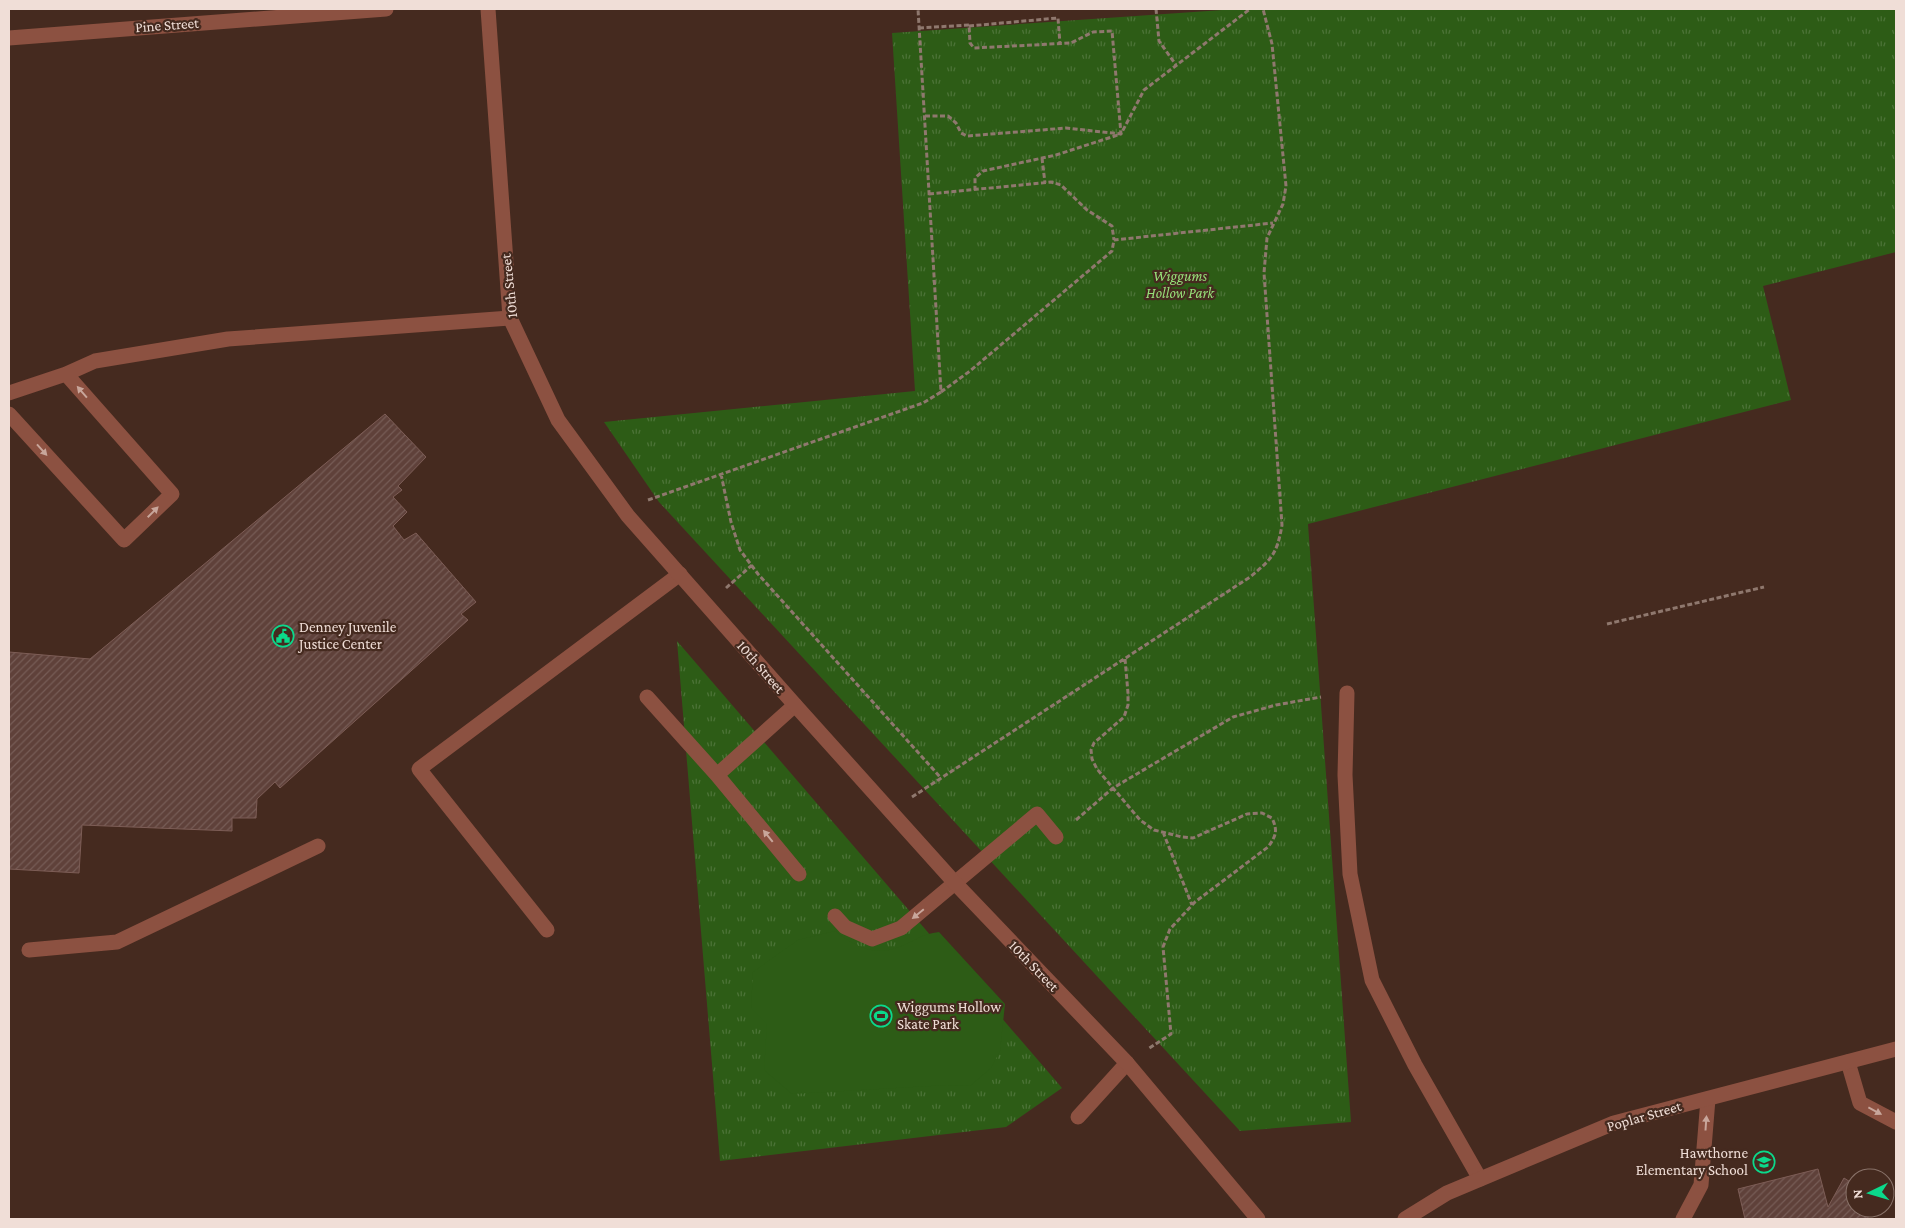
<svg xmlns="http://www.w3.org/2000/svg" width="1905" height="1228" font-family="'Crimson Pro',serif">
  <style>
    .grass { fill: url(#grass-tufts) }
    .pitch { fill: #2d5c16 }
    .building { fill: url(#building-hatch); stroke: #7d5d56 }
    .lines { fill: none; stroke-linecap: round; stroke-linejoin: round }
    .path { stroke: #8f786e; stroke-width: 3; stroke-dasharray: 5 2.5; stroke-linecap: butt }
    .lane { stroke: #8c5141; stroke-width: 15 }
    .street { stroke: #8c5141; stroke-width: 15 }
    .oneway { fill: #c8a69b }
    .labels { text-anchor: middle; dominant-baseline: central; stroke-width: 4.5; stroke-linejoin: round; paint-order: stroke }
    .street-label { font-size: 15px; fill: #f0ded7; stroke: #452a1f }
    .park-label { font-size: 15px; font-style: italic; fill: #97e17a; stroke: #452a1f }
    .poi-label { font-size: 15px; fill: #f0ded7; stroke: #452a1f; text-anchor: start }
  </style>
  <defs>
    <pattern id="grass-tufts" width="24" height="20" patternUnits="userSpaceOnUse" patternTransform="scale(1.25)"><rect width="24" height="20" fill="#2d5c16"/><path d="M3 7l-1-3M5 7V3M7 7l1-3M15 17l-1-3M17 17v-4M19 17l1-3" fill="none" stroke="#4c7337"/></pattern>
    <pattern id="building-hatch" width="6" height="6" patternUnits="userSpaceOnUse" patternTransform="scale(1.25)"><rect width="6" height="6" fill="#5f413a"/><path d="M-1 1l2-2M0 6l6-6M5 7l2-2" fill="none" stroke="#765c56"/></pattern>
  </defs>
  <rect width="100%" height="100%" fill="#452a1f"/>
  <!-- grass -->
  <path class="grass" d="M 1237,9 L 1896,9 L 1896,252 L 1763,286 L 1791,400 L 1308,524 L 1351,1122 L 1240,1131 L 659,502 L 604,422 L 915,391 L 892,33 Z
    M 677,641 L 1062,1088 L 1006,1127 L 720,1161 Z"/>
  <!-- pitch -->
  <path class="pitch" d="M 835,931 C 854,946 874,957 899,947 C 914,941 922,934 939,932 L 1005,1004 L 1000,1051 L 991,1068 L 970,1086 L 948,1085 L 792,1094 L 764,1070 L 767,1024 L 751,1008 L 753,972 L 798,940 Z"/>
  <!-- building -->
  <path class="building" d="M 385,414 L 426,457 L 398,486 L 402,490 L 393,497 L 407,512 L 393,526 L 404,540 L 416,533 L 476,602 L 461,614 L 468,620 L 280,788 L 275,782 L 257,799 L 256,818 L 232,818 L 232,831 L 82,825 L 79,873 L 9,869 L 9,652 L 90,659 Z
    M 1818,1169 L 1828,1207 L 1844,1178 L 1855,1185 L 1855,1208 L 1874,1208 L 1867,1219 L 1745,1219 L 1738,1189 Z"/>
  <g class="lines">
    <!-- path -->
    <path class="path" d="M 1156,9 L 1159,41 L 1176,65
      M 969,26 L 1058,18 L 1060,44
      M 919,28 L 969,25 L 970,43 L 974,48 L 1071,43 L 1093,32 L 1112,31 L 1121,134 L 1056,155 L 983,171 L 975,178 L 975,190
      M 925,116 L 948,116 L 956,123 L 961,133 L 967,136 L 1066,128 L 1121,134 L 1144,90 L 1250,9
      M 1042,158 L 1045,183
      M 929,194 L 1051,182 L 1061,185 L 1087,210 L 1112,226 L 1114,240
      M 941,392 L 970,371 L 1112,251 L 1114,240 L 1273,223
      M 721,474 L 731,522 L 740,550 L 758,574 L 941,778
      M 648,500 L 923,403 L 941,392 L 918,9
      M 726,588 L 752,565
      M 1607,624 L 1764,587
      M 1125,659 L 1128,693 L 1128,705 L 1124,717 L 1094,743 L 1091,750 L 1092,759 L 1097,769 L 1140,820 L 1154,830 L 1182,837 L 1193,838 L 1247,814 L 1262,813 L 1272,818 C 1278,831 1276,836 1268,847 L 1195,902 L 1170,929 L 1163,947 L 1171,1034 L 1148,1049
      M 912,797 L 1250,577 C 1272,559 1277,554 1282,525 L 1264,273 L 1267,238 L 1283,204 L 1286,186 L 1272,44 L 1263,9
      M 1076,820 L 1113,788 L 1233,717 L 1276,705 L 1321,697
      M 1163,832 L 1192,905"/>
    <!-- lane -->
    <path class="lane" d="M 9,393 L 66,374 L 95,361 L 228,339 L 510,318
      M 9,414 L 124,540 L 172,494 L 66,374
      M 1347,693 L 1345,775 L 1350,874 L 1372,980 L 1415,1065 L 1480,1179
      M 647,697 L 717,775 L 799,874
      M 717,775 L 795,705
      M 835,916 L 845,927 L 872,939 L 901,928 L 1037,814 L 1056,837
      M 547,930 L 419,769 L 680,574
      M 29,950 L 117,942 L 318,846
      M 1848,1062 L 1860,1103 L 1896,1122
      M 1078,1117 L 1127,1063
      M 1683,1219 L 1701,1185 L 1708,1099"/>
    <!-- street -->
    <path class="street" d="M 488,9 L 510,318 L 558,420 L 628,516 L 795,705 L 955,883 L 1127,1063 L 1258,1219
      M 9,38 L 386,9
      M 1405,1219 L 1447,1193 L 1614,1123 L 1896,1049"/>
  </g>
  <!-- one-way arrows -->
  <defs><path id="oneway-solid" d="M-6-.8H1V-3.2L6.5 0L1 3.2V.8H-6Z" transform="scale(1.25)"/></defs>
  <g class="oneway">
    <use href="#oneway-solid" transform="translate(82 392) rotate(-131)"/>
    <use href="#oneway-solid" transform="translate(42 450) rotate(48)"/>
    <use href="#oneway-solid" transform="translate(153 512) rotate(-45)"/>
    <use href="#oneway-solid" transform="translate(768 836) rotate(-129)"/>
    <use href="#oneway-solid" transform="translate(918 914) rotate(141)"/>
    <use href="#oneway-solid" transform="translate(1875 1111) rotate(28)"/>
    <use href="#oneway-solid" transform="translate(1706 1123) rotate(-86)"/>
  </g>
  <!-- icons -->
  <defs>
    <g id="civic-ring" transform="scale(1.125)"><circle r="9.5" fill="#452a1f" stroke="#0bd98b" stroke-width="1.5"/><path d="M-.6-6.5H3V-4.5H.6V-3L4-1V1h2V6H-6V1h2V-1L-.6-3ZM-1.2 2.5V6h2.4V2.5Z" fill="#0bd98b"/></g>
    <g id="stadium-ring" transform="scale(1.125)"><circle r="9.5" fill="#452a1f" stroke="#0bd98b" stroke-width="1.5"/><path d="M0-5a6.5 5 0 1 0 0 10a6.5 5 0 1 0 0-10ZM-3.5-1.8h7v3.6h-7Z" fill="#0bd98b"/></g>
    <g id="school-ring" transform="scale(1.125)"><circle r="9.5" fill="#452a1f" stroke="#0bd98b" stroke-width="1.5"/><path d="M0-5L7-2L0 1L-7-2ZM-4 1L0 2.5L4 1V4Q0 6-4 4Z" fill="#0bd98b"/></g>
  </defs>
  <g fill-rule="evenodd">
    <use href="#civic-ring" x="283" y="636"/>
    <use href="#stadium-ring" x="881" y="1016"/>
    <use href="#school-ring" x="1764" y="1162"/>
  </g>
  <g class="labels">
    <!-- street labels -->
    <g class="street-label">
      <text transform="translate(167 25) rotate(-4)">Pine Street</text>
      <text transform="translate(509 286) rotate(-96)">10th Street</text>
      <text transform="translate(761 667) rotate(49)">10th Street</text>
      <text transform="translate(1034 966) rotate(46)">10th Street</text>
      <text transform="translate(1644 1116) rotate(-16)">Poplar Street</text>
    </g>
    <!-- park labels -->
    <g class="park-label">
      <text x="1180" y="276">Wiggums<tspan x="1180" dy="17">Hollow Park</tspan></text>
    </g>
    <!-- poi labels -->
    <g class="poi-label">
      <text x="299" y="627">Denney Juvenile<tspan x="299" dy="17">Justice Center</tspan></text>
      <text x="897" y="1007">Wiggums Hollow<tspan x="897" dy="17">Skate Park</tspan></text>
      <text x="1748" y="1153" text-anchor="end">Hawthorne<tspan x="1748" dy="17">Elementary School</tspan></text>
    </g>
  </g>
  <!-- border -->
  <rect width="1905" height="1228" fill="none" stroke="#f0ded7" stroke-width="20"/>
  <!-- north arrow -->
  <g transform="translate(1870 1193) rotate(265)"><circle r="24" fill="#452a1f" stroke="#897269"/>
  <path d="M0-4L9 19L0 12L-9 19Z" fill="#0bd98b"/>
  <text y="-8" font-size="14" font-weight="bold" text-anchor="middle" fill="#f0ded7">N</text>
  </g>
</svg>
